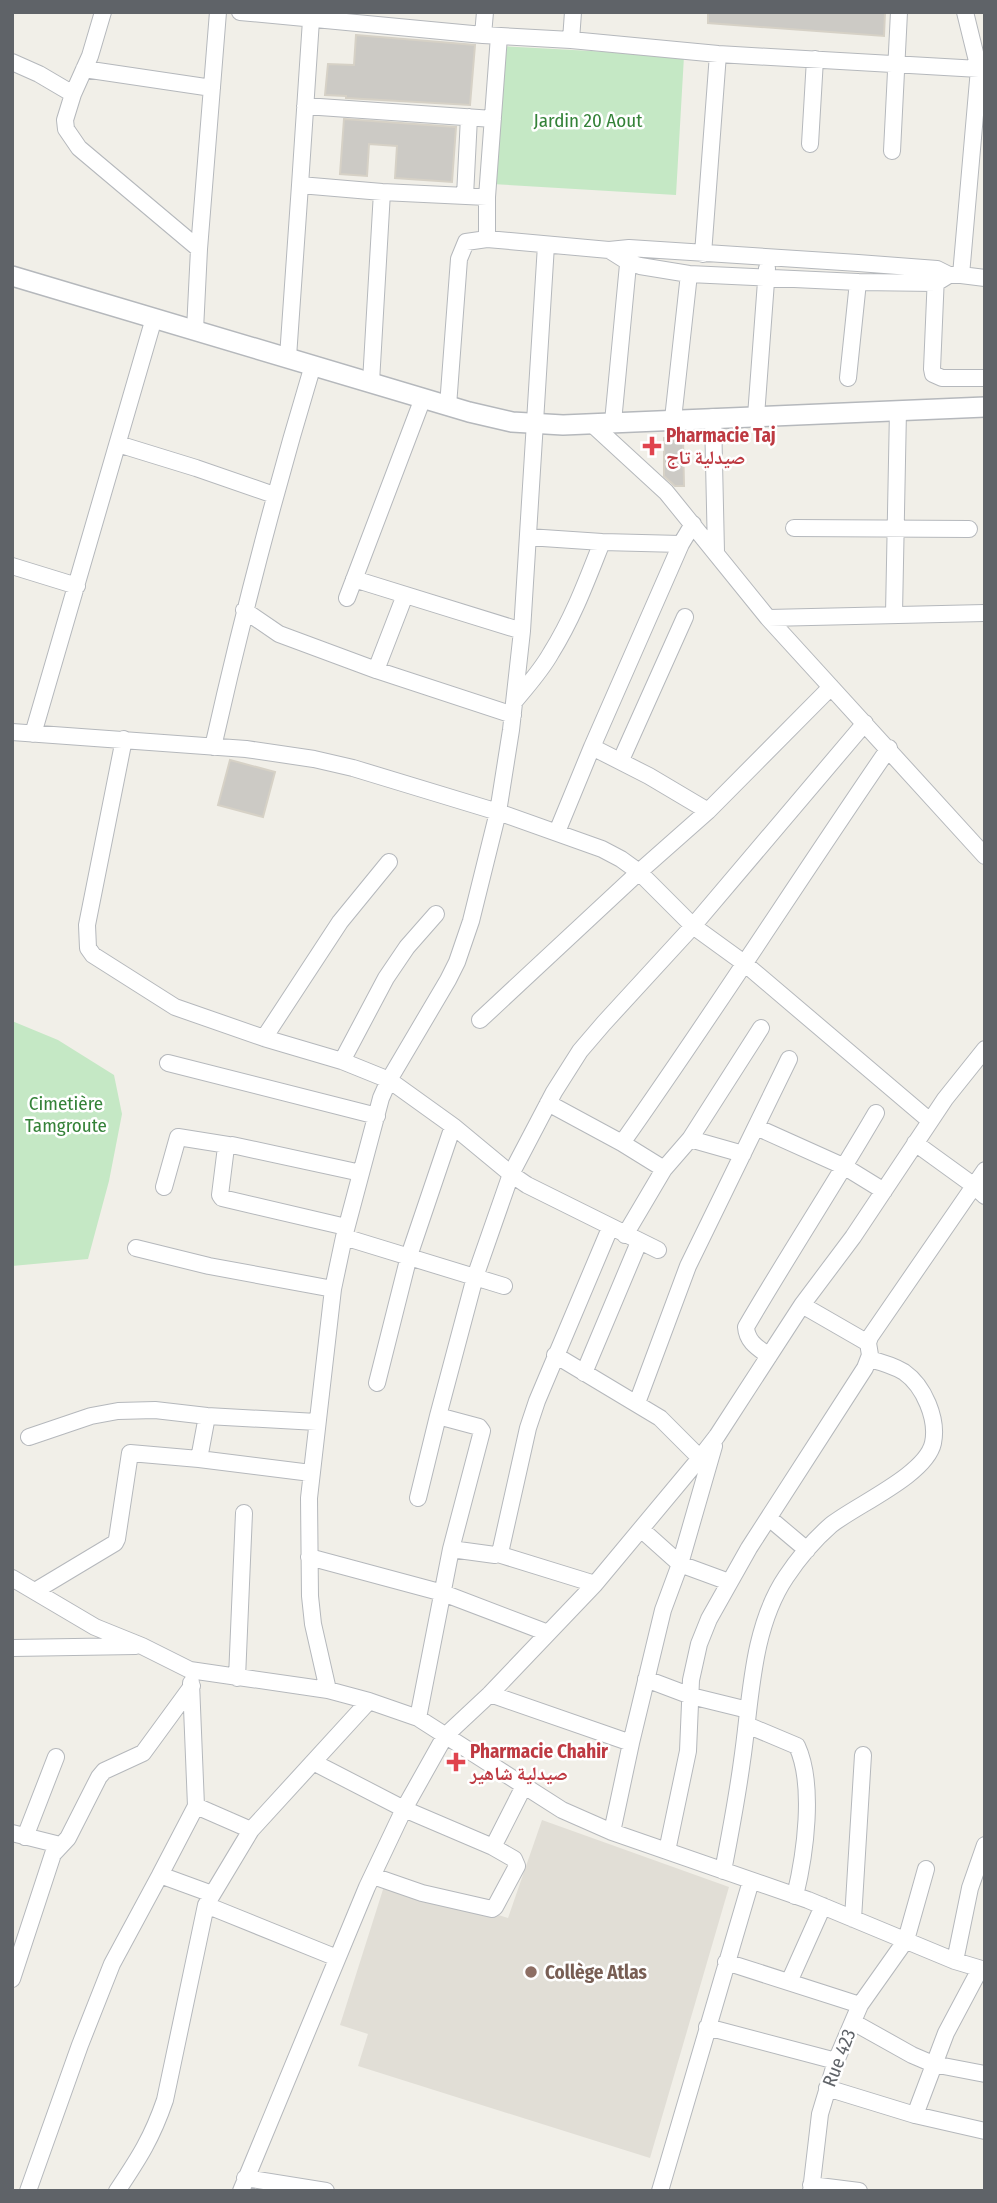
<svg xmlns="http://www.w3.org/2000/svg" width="997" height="2203" font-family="'Fira Sans Condensed','Noto Naskh Arabic',sans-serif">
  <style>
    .education { fill: #e1ded6 }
    .green { fill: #c5e8c5 }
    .building { fill: #cccac5; stroke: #d6d1c6; stroke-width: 2 }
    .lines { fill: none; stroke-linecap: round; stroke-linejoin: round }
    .minor-casing { stroke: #b5b8bc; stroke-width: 18 }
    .tertiary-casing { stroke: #b5b8bc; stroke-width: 22 }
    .minor { stroke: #fff; stroke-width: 16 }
    .tertiary { stroke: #fff; stroke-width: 19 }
    .health-dot { fill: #e0444e; stroke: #fff; stroke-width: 2.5 }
    .education-dot { fill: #8d6e63; stroke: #fff; stroke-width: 2.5 }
    .labels { text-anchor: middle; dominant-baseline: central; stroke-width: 5; stroke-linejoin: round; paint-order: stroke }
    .park-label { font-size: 19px; fill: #348238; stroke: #fff }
    .health-label { font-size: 19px; font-weight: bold; fill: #be3a42; stroke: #fff; text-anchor: start }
    .education-label { font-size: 19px; font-weight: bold; fill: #785e54; stroke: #fff; text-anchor: start }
    .street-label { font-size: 19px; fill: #5f6368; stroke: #fff }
  </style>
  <rect width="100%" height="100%" fill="#f1efe8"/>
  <!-- education -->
  <path class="education" d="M 542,1820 L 729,1887 L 650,2158 L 358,2066 L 368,2034 L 340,2025 L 386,1880 L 508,1918 Z"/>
  <!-- green -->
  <path class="green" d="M 500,46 L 684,56 L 676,195 L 492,184 Z
    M 12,1021 L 58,1040 L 114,1075 L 122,1114 L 109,1181 L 88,1259 L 12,1266 Z"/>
  <!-- building -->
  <path class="building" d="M 708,12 L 885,12 L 884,36 L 708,23 Z
    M 356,35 L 475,45 L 470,105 L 346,98 L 346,96 L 325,95 L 328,64 L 354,65 Z
    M 344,119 L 456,127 L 452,182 L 395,178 L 397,146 L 369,144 L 367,176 L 340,174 Z
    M 683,437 L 684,486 L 675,486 L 664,476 L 664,438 Z
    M 230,760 L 275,772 L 263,817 L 218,805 Z"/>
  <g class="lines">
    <!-- minor casing -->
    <g class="minor-casing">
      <path id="minor" d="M 103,12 L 90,56 L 73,94 L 65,120 L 66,129 L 79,148 L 199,249
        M 240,12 L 483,35 L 571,40 L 718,54 L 979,69
        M 311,20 L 300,185 L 382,192 L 487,197
        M 483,35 L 485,12
        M 499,36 L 487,197 L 487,239 L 609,250 L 629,248 L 858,263 L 937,269 L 949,275 L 961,275 L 979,69 L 965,12
        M 571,40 L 573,12
        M 12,62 L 39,74 L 73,94
        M 84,69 L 212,88
        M 305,106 L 493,119
        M 810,144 L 815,59
        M 892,151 L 899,12
        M 465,196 L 469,117
        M 609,250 L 628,262 L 640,266 L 689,274 L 858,282 L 936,283 L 949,275
        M 703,254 L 718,54
        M 936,275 L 932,369 L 933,374 L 942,378 L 985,378
        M 961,275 L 985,278
        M 195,330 L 199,249 L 218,12
        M 288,357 L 300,185
        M 848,378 L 858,282
        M 371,382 L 382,192
        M 448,406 L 459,259 L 466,242 L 487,239
        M 756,416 L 767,268
        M 713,417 L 716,552
        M 673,419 L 689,274
        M 613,422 L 629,254
        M 592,424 L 666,492 L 768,618 L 985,856
        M 118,444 L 196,468 L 274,495
        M 794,528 L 969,529
        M 528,537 L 602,542 L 681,544
        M 12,566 L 77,586
        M 354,579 L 522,631
        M 347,598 L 423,398
        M 244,610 L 279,634 L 376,670 L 513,715
        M 894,614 L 898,410
        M 768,618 L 985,613
        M 376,670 L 405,595
        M 514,702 C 527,686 541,671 551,653 C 573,618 587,580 602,542
        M 12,732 L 246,749 L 314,759 L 353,768 L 498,812 L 602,849 L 621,859 L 639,872 L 693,926 L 744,963 L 930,1121
        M 33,734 L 154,318
        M 124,739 L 87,925 L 88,948 L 93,955 L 175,1007 L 264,1038 L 342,1061 L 389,1080 L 453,1126 L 511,1174 L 527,1185 L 658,1250
        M 213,747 C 242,618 275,491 313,365
        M 592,747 L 649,776 L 708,811
        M 621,760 L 685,617
        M 557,832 L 592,747 L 681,544 L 693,524
        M 480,1020 L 639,872 L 708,811 L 831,687
        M 264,1038 L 340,922 L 389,862
        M 342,1061 L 386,978 L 407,947 L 436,914
        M 168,1063 L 377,1116
        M 548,1103 L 622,1143 L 664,1169 L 625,1235
        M 756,1127 L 845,1167 L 884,1191
        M 690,1139 L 743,1154
        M 622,1143 C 714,1013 799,879 889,748
        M 915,1143 L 973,1185 L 985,1196
        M 664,1169 L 690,1139 L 761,1028
        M 164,1187 L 178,1137 L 228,1145
        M 346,1227 L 222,1198 L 220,1195 L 226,1147 L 232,1145 L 361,1173
        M 344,1237 L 504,1286
        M 136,1248 L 209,1266 L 333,1289
        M 802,1305 L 868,1343
        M 555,1355 L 660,1418 L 700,1458
        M 769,1356 C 758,1348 747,1342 746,1327 C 788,1255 834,1185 876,1113
        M 584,1373 L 639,1242
        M 377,1383 L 409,1256 L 453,1126
        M 637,1403 L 688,1266 L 789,1059
        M 29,1437 L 91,1416 L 118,1411 L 155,1410 L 207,1416 L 317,1422
        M 199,1459 L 311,1473
        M 418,1498 L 438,1416 L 475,1277 L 511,1174 L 554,1092 L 580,1051 L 604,1023 L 693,926 L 865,723
        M 769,1518 L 807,1550
        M 642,1530 L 680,1564 L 729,1582
        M 451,1549 L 495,1555 L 500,1553 L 528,1428 L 537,1401 L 610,1228
        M 498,1554 L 595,1584
        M 309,1557 L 443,1593 L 548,1633
        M 12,1578 L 95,1627 L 142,1646 L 190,1670 L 328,1690 L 369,1701 L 418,1718 L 562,1810 L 612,1832 L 808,1900 L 955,1961 L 985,1970
        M 35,1591 L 115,1543 L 117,1539 L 130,1453 L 199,1459 L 207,1416
        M 12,1648 L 136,1646
        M 237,1678 L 244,1513
        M 646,1679 L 691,1696 L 748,1710
        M 191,1683 L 196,1806 L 251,1830
        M 328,1690 L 313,1624 L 310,1596 L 309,1498 L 333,1289 L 344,1237 L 381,1098 L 389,1080 L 448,980 L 457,962 L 471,921 L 498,812 L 511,730 L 522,631 L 546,245
        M 490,1694 L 631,1743
        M 418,1718 L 451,1549 L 482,1431 L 479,1427 L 438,1416
        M 747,1725 L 797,1746 C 815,1785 805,1855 795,1896
        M 313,1762 L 404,1809 L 493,1847 L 514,1859 L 517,1866 L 495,1907 L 492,1909 L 422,1893 L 373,1876
        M 196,1806 L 160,1875 L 212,1894
        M 612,1832 L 631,1743 L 663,1610 L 680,1564 L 714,1446
        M 12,1833 L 60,1845
        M 25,1837 L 56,1757
        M 493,1847 L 524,1786
        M 667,1851 L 688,1751 L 691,1680 L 699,1644 L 709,1619 L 749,1548 L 865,1368 L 870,1355 L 868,1343 L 870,1337 L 985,1170
        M 723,1871 C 730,1835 737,1798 742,1761 C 751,1701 751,1629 786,1577 C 798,1559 815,1539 831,1525 C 856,1505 926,1475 933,1443 C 938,1419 924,1386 904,1372 C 894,1366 881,1362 869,1359
        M 206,1905 L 337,1958
        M 853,1919 L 863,1755
        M 955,1961 L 970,1888 L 985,1845
        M 726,1962 L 860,2005
        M 12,1979 L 53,1854 L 68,1838 L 99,1777 L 104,1771 L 143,1753 L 192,1686
        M 789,1982 L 823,1906
        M 853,2022 L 912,2055 L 933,2064 L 985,2074
        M 707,2027 L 836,2061
        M 827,2088 L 915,2115 L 985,2131
        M 915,2115 L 946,2033 L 980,1969
        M 245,2178 L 326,2191
        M 811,2185 L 859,2191
        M 28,2191 L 80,2045 L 112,1964 L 160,1875
        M 117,2191 C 139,2158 152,2138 165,2100 L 206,1905 L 251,1830 L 369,1701
        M 241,2191 L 367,1887 L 404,1809 L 445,1736 L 490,1694 L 595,1584 L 700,1458 L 717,1436 L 802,1305 L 853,1237 L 945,1099 L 985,1049
        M 660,2191 L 751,1881
        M 811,2191 L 820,2114 L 836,2061 L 860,2005 L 906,1940 L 926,1869"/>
    </g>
    <!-- tertiary casing -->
    <g class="tertiary-casing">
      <path id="tertiary" d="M 12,276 L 469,412 L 512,422 L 563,425 L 985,407"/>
    </g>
    <!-- minor -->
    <use href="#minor" class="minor"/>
    <!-- tertiary -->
    <use href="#tertiary" class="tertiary"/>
  </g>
  <!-- markers -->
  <g class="health-dot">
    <path d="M648.5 435.5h7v7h7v7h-7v7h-7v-7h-7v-7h7z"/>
    <path d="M452.5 1751.5h7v7h7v7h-7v7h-7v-7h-7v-7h7z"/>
  </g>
  <circle class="education-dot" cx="531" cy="1972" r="7"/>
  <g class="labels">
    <!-- park labels -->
    <g class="park-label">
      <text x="588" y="120">Jardin 20 Aout</text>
      <text x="66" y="1103">Cimetière<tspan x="66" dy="22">Tamgroute</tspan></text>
    </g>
    <!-- health labels -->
    <g class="health-label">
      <text x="666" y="435">Pharmacie Taj<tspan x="666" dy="22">صيدلية تاج</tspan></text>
      <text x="470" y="1751">Pharmacie Chahir<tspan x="470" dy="22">صيدلية شاهير</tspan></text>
    </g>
    <!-- education labels -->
    <g class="education-label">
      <text x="545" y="1972">Collège Atlas</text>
    </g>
    <!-- street labels -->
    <g class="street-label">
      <text transform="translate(839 2058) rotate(-69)">Rue 423</text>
    </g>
  </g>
  <!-- border -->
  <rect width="997" height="2203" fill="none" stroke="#5f6368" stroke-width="28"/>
</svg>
